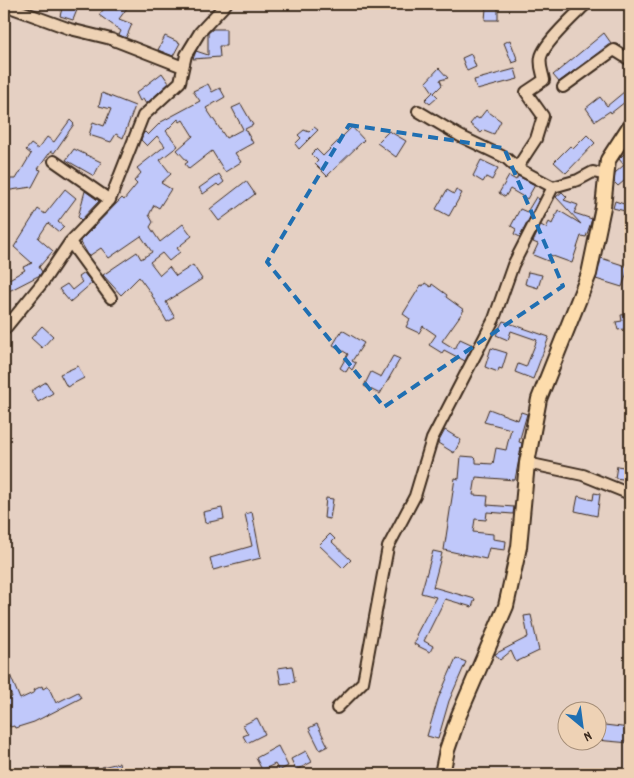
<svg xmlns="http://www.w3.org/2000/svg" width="634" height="778" font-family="Dekko,sans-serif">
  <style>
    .building { fill: #c0c8fa; stroke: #3b2a1e }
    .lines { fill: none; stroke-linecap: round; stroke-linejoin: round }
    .minor-casing { stroke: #3b2a1e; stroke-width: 14 }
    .highway-casing { stroke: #3b2a1e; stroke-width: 18 }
    .minor { stroke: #eed2b5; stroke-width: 10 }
    .highway { stroke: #fddcac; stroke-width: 14 }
    .marked { fill: none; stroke: #1f6fb2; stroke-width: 4; stroke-dasharray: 10 6; stroke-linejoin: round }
  </style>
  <rect width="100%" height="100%" fill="#e5d0c3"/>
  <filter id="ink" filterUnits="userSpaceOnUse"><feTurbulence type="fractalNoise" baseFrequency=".02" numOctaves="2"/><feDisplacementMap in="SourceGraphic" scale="10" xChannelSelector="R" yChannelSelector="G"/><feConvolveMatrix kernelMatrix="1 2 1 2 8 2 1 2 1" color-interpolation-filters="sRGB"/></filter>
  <g filter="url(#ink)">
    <!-- building -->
    <path class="building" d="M 108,4 L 117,10 L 122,4 L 130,4 L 119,19 L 132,24 L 126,38 L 119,35 L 121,31 L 99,15 Z
      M 63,5 L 77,10 L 73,20 L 60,16 Z
      M 486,8 L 498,8 L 498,20 L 485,20 Z
      M 213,29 L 226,29 L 226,46 L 219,46 L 220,57 L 193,59 L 196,51 L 208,55 L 208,33 Z
      M 604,33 L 611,43 L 559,82 L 553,75 Z
      M 165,36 L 180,43 L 173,56 L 158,50 Z
      M 510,40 L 518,61 L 512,63 L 504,43 Z
      M 471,54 L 476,67 L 467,71 L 462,58 Z
      M 439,68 L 448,78 L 440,80 L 442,85 L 434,93 L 438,97 L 430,104 L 425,100 L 433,92 L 426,82 Z
      M 515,69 L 518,79 L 477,90 L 474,80 Z
      M 162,73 L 169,83 L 146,104 L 143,99 L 140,101 L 136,93 Z
      M 208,84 L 212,92 L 220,88 L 225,97 L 206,108 L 226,138 L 243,129 L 232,108 L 241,104 L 253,125 L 245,129 L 253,143 L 235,153 L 241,162 L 225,172 L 212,151 L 189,169 L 185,164 L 188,162 L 177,150 L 193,136 L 183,120 L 180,122 L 178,119 L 166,131 L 178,146 L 160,160 L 171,174 L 161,183 L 171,189 L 159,208 L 154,205 L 149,215 L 153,222 L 150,227 L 160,242 L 183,224 L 192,236 L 177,248 L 180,252 L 169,261 L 162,253 L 150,262 L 160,275 L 169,267 L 176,276 L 193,265 L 202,279 L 166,302 L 175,318 L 167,322 L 150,292 L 139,277 L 121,295 L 103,275 L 137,252 L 141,259 L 152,252 L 141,236 L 109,258 L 101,248 L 89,256 L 80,241 L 122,198 L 124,200 L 137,184 L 134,181 L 141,173 L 137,168 L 165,146 L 157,136 L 147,146 L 141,140 L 143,134 L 145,132 L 148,135 L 161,122 L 200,101 L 193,91 Z
      M 630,87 L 630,98 L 611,113 L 610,111 L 595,121 L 586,108 L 600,97 L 607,106 Z
      M 102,93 L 135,106 L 123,138 L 116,134 L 111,142 L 89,135 L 93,122 L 104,126 L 111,109 L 99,106 Z
      M 486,110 L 501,121 L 494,134 L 484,130 L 481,133 L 470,124 L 476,117 L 479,119 Z
      M 70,120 L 74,124 L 54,153 L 51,151 L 38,169 L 41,170 L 32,187 L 4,191 L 4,179 L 16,179 L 31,154 L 26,150 L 31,144 L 38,149 L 47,137 L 54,142 Z
      M 314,127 L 318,130 L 299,149 L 295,144 L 301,138 L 298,135 L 304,130 L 309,132 Z
      M 352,127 L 364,140 L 327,176 L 315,164 L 318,161 L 311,154 L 316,149 L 323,156 Z
      M 389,131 L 406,141 L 396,157 L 377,143 Z
      M 587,135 L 595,143 L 566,173 L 554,162 L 570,146 L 573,149 Z
      M 630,148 L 630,176 L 618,186 L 614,182 L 615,173 L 624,165 L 619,159 Z
      M 74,149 L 101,162 L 94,176 L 66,160 Z
      M 481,160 L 498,168 L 492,180 L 486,177 L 483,182 L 473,176 Z
      M 219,174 L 224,182 L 219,186 L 217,184 L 203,194 L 199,188 Z
      M 509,176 L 516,180 L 518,176 L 535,185 L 527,199 L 510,189 L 505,197 L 499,193 Z
      M 246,181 L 255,194 L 219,221 L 210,209 Z
      M 65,189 L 76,198 L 58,222 L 64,227 L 59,232 L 48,223 L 38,238 L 53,251 L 39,267 L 42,272 L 40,275 L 9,291 L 4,282 L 25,270 L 23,267 L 32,263 L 14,247 L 38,209 L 45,214 Z
      M 628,189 L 630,189 L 629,212 L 613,208 L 615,201 L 624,204 Z
      M 447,190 L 454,194 L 456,190 L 462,193 L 449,216 L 436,209 Z
      M 85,191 L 99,201 L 81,220 L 78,217 Z
      M 562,192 L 567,197 L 564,200 L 578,205 L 574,213 L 592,219 L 586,237 L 581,236 L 572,263 L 550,255 L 548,261 L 533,255 L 538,244 L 533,242 L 541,225 L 546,228 L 549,222 L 552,224 L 558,210 L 581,224 L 556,197 Z
      M 536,197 L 539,199 L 520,237 L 514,234 L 516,229 L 511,226 L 520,209 L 527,212 Z
      M 601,258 L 629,267 L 622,287 L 596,279 Z
      M 528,272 L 542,275 L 538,288 L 525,284 Z
      M 84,273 L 92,283 L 70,302 L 59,289 L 67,284 L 72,290 L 82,282 L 78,277 Z
      M 425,283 L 431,287 L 432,284 L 447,295 L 446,297 L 464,310 L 442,341 L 455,349 L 460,339 L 473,345 L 465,361 L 444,350 L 442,353 L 429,345 L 436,335 L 423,326 L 419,333 L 406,327 L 410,319 L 403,314 L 421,285 L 423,286 Z
      M 630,314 L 630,328 L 618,330 L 616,322 L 622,321 L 621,315 Z
      M 503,321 L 549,337 L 533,379 L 515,372 L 518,364 L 526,367 L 537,340 L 511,331 L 508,340 L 496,335 Z
      M 42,326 L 53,336 L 42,348 L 31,338 Z
      M 342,330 L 364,343 L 352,361 L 356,363 L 352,370 L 349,367 L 346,372 L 340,368 L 348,354 L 333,345 Z
      M 491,348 L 507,353 L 502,369 L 499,368 L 498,372 L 485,367 Z
      M 393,356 L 400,359 L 380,394 L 364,386 L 371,372 L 381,377 Z
      M 78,366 L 84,378 L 67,387 L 60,374 Z
      M 46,382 L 53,393 L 38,402 L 31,391 Z
      M 489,409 L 518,420 L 521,412 L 527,414 L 519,442 L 522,443 L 515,480 L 476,477 L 473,495 L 488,496 L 487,505 L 514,507 L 513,514 L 487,512 L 486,520 L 475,519 L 473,532 L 493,534 L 493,539 L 506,541 L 505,550 L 489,548 L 486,559 L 444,550 L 455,478 L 459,479 L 461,456 L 474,457 L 476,459 L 476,463 L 493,464 L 496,448 L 506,450 L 511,429 L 484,422 Z
      M 445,430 L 461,440 L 454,453 L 438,443 Z
      M 617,466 L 630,468 L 630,480 L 615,478 Z
      M 594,493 L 600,494 L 597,516 L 575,511 L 578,496 L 593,500 Z
      M 326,498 L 333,499 L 330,519 L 324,518 Z
      M 222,508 L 224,519 L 205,523 L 203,512 Z
      M 252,512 L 261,558 L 213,570 L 210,558 L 252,546 L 245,514 Z
      M 330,534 L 335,539 L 332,542 L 351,560 L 343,568 L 319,545 Z
      M 433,551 L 442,553 L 433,587 L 475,599 L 472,607 L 445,599 L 424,641 L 433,646 L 430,652 L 414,644 L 418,636 L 416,635 L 436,597 L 421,593 Z
      M 531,615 L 539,651 L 516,662 L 511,651 L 500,660 L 495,654 L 528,637 L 524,616 Z
      M 456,658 L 466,662 L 449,701 L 438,739 L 427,736 L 438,699 Z
      M 292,666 L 295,682 L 281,684 L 278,668 Z
      M 10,675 L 20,699 L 35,692 L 34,690 L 42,686 L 43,689 L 48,686 L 56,703 L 78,692 L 81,698 L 34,722 L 15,728 L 14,726 L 10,727 L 4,711 L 4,701 L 12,697 L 4,677 Z
      M 257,718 L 265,734 L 247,743 L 243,736 L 248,734 L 243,725 Z
      M 317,724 L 328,746 L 320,750 L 309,728 Z
      M 596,724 L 630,728 L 630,743 L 596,740 Z
      M 278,746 L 288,766 L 279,771 L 275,764 L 262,770 L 256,758 Z
      M 306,751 L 312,762 L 296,770 L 291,759 Z
      M 119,763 L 121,774 L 103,774 L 102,767 Z"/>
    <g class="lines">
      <!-- minor casing -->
      <g class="minor-casing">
        <path id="minor" d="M 4,5 L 70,29 L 111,39 L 183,67
          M 563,87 L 614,50 L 630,60
          M 418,111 L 460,136 L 506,158 L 517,168 L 553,187 L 578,180 L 593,172 L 606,175
          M 54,161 L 110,200
          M 517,168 L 536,139 L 543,116 L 526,92 L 544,80 C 543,73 539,66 541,57 C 544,43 575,15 586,4
          M 70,242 L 111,298
          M 4,330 L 43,282 L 70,242 L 110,200 L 143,116 L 180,82 L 186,55 L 200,32 L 226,4
          M 527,463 L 583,475 L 630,494
          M 337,708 L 363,682 L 388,547 L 415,496 L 432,439 L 494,319 L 513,265 L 553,187"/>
      </g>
      <!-- highway casing -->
      <g class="highway-casing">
        <path id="highway" d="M 442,774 L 447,750 L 459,715 L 506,606 L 519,547 L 527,463 L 539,399 L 589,274 L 603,207 L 608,160 L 630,126"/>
      </g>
      <!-- minor -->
      <use href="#minor" class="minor"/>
      <!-- highway -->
      <use href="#highway" class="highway"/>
    </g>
  </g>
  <!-- marked area -->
  <path class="marked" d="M 349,125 L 504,148 L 563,286 L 384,407 L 267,262 Z"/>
  <!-- margin -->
  <rect width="634" height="778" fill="none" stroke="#eed2b5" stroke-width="20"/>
  <rect x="10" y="10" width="614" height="758" fill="none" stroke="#3b2a1e" stroke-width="2" filter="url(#ink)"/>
  <!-- north arrow -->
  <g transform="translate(582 726) rotate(151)"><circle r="24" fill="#eed2b5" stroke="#a68f79"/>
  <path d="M0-4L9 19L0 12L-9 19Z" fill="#1f6fb2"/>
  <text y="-8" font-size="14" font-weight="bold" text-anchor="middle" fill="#3b2a1e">N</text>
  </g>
</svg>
